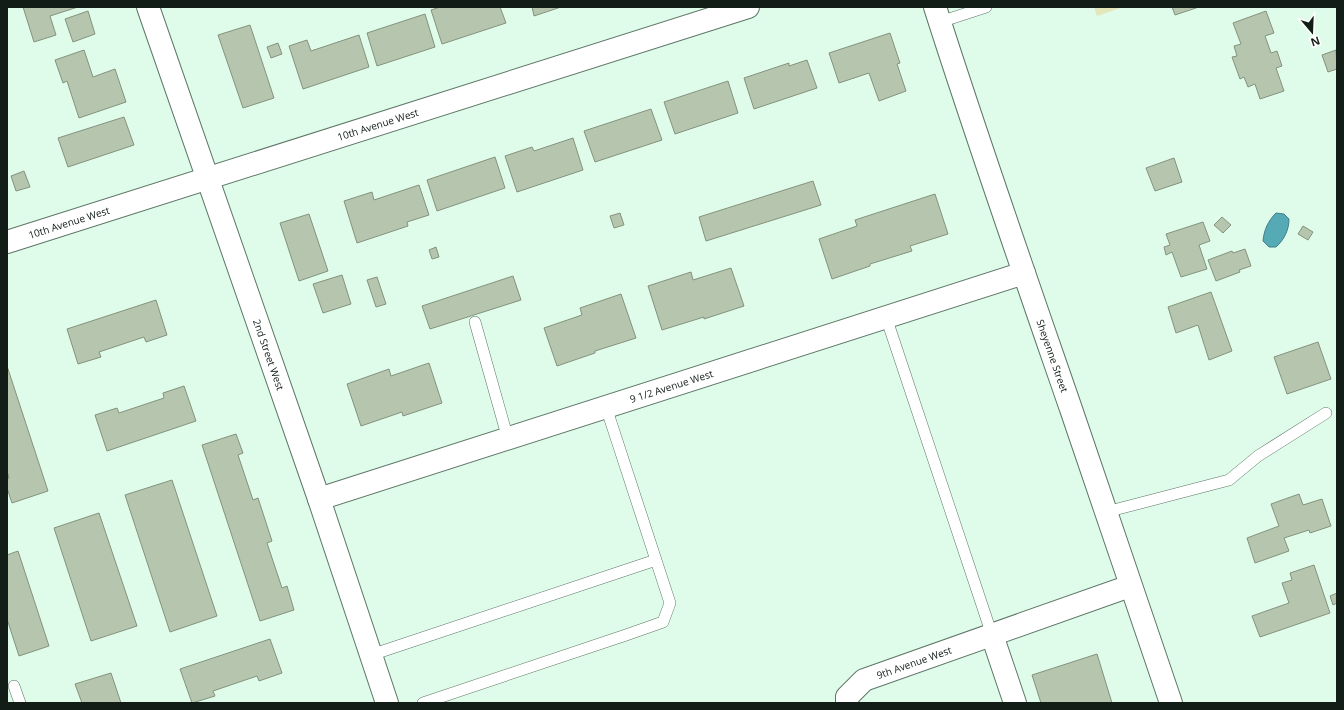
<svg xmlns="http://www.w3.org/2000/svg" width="1344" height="710" font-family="'Open Sans',sans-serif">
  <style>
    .green { fill: #e3e6b9 }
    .water { fill: #56aab5; stroke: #428086 }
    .building { fill: #b6c5ae; stroke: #84937d }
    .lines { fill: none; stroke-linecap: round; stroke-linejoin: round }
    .service-casing { stroke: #5d7667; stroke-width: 12 }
    .minor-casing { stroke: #5d7667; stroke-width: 24 }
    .secondary-casing { stroke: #5d7667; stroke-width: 24 }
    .service { stroke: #fff; stroke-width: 11 }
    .minor { stroke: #fff; stroke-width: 22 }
    .secondary { stroke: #fff; stroke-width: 22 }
    .labels { text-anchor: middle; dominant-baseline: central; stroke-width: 3.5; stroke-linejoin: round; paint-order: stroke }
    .street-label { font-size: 10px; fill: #131d17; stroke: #fff }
  </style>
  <rect width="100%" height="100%" fill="#dffbe9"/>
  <!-- green -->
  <path class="green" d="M 1094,7 L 1123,7 L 1097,16 Z"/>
  <!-- water -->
  <path class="water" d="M 1276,213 L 1284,214 L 1289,219 C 1289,230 1284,240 1276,247 L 1269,247 L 1263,241 C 1264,230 1268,221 1276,213 Z"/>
  <!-- building -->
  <path class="building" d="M 23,7 L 78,7 L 50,16 L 56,35 L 34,42 Z
    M 440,7 L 500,7 L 506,23 L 442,44 L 431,10 Z
    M 532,7 L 561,7 L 534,16 Z
    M 1172,7 L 1199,7 L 1175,15 Z
    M 88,11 L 95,34 L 73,42 L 65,19 Z
    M 1266,11 L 1274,33 L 1265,36 L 1271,53 L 1277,51 L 1282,66 L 1276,68 L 1284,91 L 1260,99 L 1255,84 L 1248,87 L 1244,77 L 1240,79 L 1232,57 L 1237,56 L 1234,46 L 1241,44 L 1233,23 Z
    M 425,14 L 435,47 L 377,66 L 367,33 Z
    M 250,25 L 274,98 L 243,108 L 218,35 Z
    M 890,33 L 900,63 L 897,64 L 906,91 L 879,101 L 869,73 L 839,83 L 829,53 Z
    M 359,35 L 369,67 L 303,89 L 289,46 L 307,40 L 311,51 Z
    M 278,43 L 282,54 L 271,58 L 267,47 Z
    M 84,50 L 93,77 L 115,69 L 126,102 L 79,118 L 67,81 L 63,83 L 55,60 Z
    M 1336,50 L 1337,69 L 1328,72 L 1322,55 Z
    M 807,60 L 817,88 L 754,109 L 744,78 L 789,63 L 789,66 Z
    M 728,81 L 738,113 L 675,134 L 664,102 Z
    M 651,109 L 662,140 L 595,162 L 584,131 Z
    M 124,117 L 134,145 L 68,167 L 58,138 Z
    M 573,138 L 583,170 L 517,192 L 505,156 L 532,147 L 534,151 Z
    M 495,157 L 505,188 L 437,211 L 427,180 Z
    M 1174,158 L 1182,182 L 1155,191 L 1146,168 Z
    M 24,171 L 30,187 L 16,191 L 11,176 Z
    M 813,181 L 821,205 L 706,241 L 699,217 Z
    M 419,185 L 429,215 L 407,222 L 408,226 L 357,243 L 344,201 L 372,192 L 374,200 Z
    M 935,194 L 948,234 L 910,246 L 912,251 L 870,264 L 870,266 L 832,279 L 819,239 L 857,226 L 855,220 Z
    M 620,213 L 624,225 L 614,228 L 610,216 Z
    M 309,214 L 328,271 L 299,281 L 280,223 Z
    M 1222,217 L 1231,225 L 1223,233 L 1214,225 Z
    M 1203,222 L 1210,241 L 1199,245 L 1207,269 L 1181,277 L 1172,252 L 1166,255 L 1164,247 L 1170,245 L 1166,234 Z
    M 1303,226 L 1313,232 L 1308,240 L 1298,234 Z
    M 436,247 L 439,257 L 432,259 L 429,250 Z
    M 1245,249 L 1251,266 L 1239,270 L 1240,272 L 1216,281 L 1208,260 L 1232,251 L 1233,253 Z
    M 731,268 L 744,306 L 704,319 L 704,317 L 662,330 L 648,286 L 691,272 L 693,280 Z
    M 342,275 L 351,304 L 323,313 L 313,284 Z
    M 513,276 L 521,300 L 430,329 L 422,306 Z
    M 377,277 L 386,304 L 376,307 L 367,280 Z
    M 1211,292 L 1232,351 L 1209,360 L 1198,325 L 1176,333 L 1168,307 Z
    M 621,294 L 636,338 L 595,351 L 595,353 L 557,366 L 544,328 L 582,315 L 580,308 Z
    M 156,300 L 167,335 L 146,342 L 144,337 L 99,352 L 101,357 L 78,364 L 67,329 Z
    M 1318,342 L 1331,379 L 1287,394 L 1274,357 Z
    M 429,363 L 442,403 L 403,416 L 402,412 L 361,426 L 347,384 L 389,369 L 391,376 Z
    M 7,366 L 48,491 L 12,503 L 7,488 L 7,479 L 9,478 L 7,471 Z
    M 184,386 L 196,421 L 107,451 L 95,415 L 117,408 L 119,413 L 164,398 L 163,393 Z
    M 236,434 L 243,453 L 238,455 L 253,500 L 258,498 L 272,541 L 267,543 L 282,588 L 287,586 L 294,610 L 260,621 L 202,445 Z
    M 172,480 L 217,616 L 170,632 L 125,495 Z
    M 1299,494 L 1303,505 L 1322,499 L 1331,526 L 1310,533 L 1309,530 L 1284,538 L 1289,551 L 1255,563 L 1247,538 L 1279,526 L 1271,504 Z
    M 99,513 L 137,626 L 91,641 L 54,528 Z
    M 18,551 L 49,646 L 19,656 L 7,619 L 7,555 Z
    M 1314,565 L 1330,613 L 1260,637 L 1252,616 L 1289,603 L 1282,583 L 1292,580 L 1290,573 Z
    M 1337,593 L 1337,603 L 1333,605 L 1330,596 Z
    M 270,639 L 282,673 L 259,681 L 257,676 L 213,691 L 215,696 L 192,703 L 180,669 Z
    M 1097,654 L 1112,703 L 1041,703 L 1032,675 Z
    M 111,673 L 121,703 L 82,703 L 75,684 Z"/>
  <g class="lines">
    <!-- service casing -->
    <g class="service-casing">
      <path id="service" d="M 940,22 L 986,7
        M 886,317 L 992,635
        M 475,322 L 508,439
        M 1106,512 L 1229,480 L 1258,456 L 1326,413
        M 371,655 L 656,560
        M 14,686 L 20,703
        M 423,703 L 626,635 L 663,622 L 670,603 L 606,407"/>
    </g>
    <!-- minor casing -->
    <g class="minor-casing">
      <g id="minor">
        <path id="s1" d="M 148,7 L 319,499 L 387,703"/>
        <path id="s2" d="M 7,242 L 748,7"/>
        <path id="s3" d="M 319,499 L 1024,273"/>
        <path d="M 992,635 L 1015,703"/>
        <path id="s4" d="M 847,703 L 847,697 L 864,680 L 1130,586"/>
      </g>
    </g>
    <!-- secondary casing -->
    <g class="secondary-casing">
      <g id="secondary">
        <path id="s5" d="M 935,7 C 978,142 1025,276 1071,409 C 1105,507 1137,605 1171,703"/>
      </g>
    </g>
    <!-- service -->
    <use href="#service" class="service"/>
    <!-- minor -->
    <use href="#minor" class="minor"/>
    <!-- secondary -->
    <use href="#secondary" class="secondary"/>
  </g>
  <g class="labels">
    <!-- street labels -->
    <g class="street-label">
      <text stroke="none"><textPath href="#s2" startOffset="389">10th Avenue West</textPath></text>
      <text stroke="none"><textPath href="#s2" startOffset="65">10th Avenue West</textPath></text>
      <text stroke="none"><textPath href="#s1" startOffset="368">2nd Street West</textPath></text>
      <text stroke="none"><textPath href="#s5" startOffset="368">Sheyenne Street</textPath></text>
      <text stroke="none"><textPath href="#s3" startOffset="370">9 1/2 Avenue West</textPath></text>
      <text stroke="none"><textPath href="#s4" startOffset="83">9th Avenue West</textPath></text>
    </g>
  </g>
  <!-- border -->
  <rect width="1344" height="710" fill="none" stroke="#131d17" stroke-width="16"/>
  <!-- north arrow -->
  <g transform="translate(1312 32) rotate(161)" stroke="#ffffff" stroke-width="3" paint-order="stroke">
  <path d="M0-3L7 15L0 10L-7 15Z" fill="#131d17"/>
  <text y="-6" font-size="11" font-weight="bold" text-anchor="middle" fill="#131d17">N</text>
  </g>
</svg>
